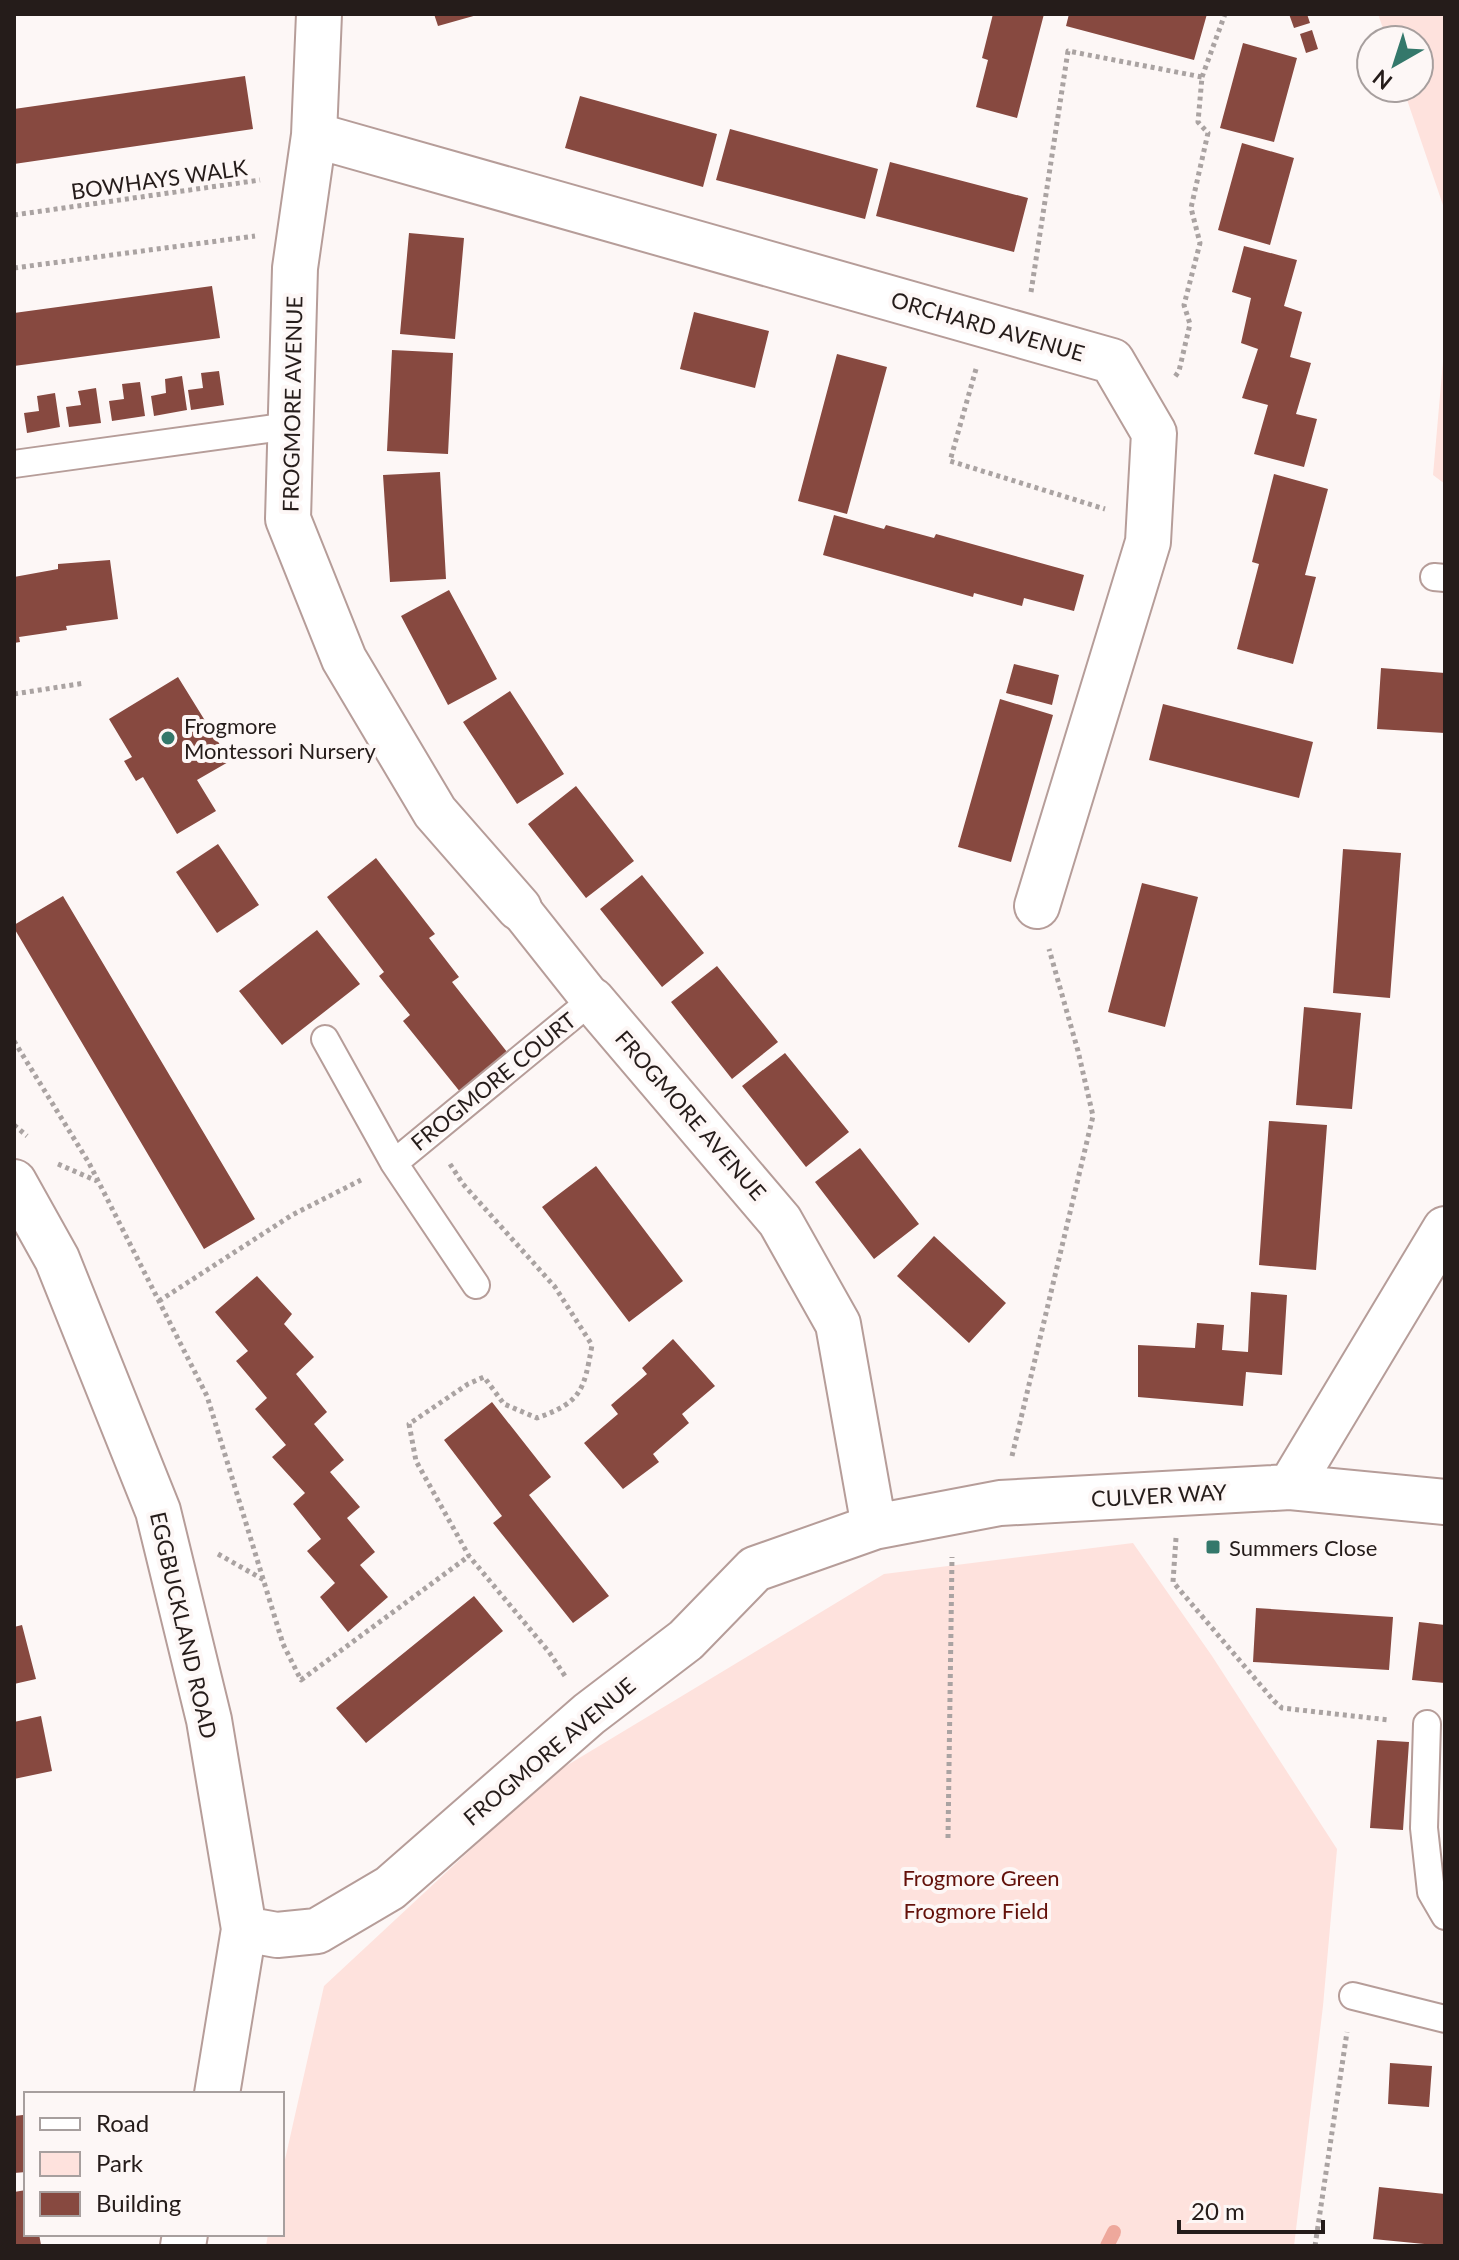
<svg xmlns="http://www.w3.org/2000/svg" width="1459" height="2260" font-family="Lato,sans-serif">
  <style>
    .green { fill: #fee2dd }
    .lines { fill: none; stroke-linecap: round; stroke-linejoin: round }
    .stream { stroke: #eea89c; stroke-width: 14 }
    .building { fill: #874940 }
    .service-casing { stroke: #b69d99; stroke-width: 30 }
    .pedestrian-casing { stroke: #b69d99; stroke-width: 44 }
    .minor-casing { stroke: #b69d99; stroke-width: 48 }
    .path { stroke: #aaa3a2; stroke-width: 5; stroke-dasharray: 4 4; stroke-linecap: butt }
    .service { stroke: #fff; stroke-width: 26 }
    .pedestrian { stroke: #fff; stroke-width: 40 }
    .minor { stroke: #fff; stroke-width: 44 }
    .poi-dot { fill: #34786b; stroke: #fdf7f6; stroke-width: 3 }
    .labels { text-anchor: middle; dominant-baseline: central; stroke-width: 8; stroke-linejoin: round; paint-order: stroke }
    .street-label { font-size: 22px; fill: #251c1a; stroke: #fdf7f6 }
    .poi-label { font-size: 22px; fill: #251c1a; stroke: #fdf7f6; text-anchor: start }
    .park-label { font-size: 22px; fill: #63110a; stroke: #fdf7f6 }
  </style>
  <rect width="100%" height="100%" fill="#fdf7f6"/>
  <!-- green -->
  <path class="green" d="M 1378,14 L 1445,14 L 1445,211 L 1403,88 L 1419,88 L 1419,40 L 1387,40 Z
    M 1445,339 L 1445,484 L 1433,475 Z
    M 1133,1543 L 1212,1656 L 1337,1849 L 1323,2006 L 1294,2246 L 266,2246 L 268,2234 L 282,2234 L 282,2173 L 324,1986 L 551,1775 L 884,1574 Z"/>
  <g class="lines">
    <!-- stream -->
    <path class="stream" d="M 1107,2246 L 1114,2232"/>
  </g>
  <!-- building -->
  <path class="building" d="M 434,14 L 476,14 L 477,15 L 438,26 Z
    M 993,14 L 1044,14 L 1017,118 L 976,107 L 988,60 L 982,58 Z
    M 1069,14 L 1207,14 L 1194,60 L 1066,26 Z
    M 1289,14 L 1307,14 L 1310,23 L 1294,28 Z
    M 1312,30 L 1318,49 L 1306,53 L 1300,34 Z
    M 1243,43 L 1297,58 L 1274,142 L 1220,128 Z
    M 245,76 L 253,129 L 14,164 L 14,109 Z
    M 580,96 L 717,134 L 703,187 L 565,148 Z
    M 730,129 L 878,169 L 865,219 L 716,180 Z
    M 1242,143 L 1294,158 L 1270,245 L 1218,230 Z
    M 890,162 L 1028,198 L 1014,252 L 876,216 Z
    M 409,233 L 464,238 L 455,339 L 400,334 Z
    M 1244,246 L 1297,260 L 1284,306 L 1302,312 L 1290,357 L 1311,363 L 1296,414 L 1317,419 L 1304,467 L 1254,454 L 1268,405 L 1242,398 L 1258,349 L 1241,343 L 1251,298 L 1232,292 Z
    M 212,286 L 220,338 L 14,366 L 14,313 Z
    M 694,312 L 769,331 L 755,388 L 680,369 Z
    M 392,350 L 453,353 L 448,454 L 387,451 Z
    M 837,354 L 887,367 L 847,514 L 798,501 Z
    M 219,371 L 224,405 L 191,410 L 188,390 L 203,388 L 201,373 Z
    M 182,376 L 187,410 L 154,416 L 151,396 L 166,393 L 165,379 Z
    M 140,382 L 145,416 L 112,421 L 109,401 L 124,399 L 122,384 Z
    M 96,388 L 101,423 L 69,427 L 66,407 L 81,405 L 78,391 Z
    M 55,393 L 60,427 L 27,433 L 24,413 L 39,411 L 37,396 Z
    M 440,472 L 446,579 L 390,582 L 383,475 Z
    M 1274,474 L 1328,489 L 1305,575 L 1316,577 L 1293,664 L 1237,649 L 1259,564 L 1252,562 Z
    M 834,515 L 884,529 L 886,525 L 934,538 L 936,534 L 1084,575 L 1074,611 L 1024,598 L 1022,606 L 974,593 L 973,597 L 823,555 Z
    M 110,560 L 118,619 L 66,626 L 67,630 L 19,637 L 20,642 L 14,643 L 14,577 L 58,569 L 58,564 Z
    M 449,590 L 497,679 L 448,705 L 401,616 Z
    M 1014,664 L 1059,675 L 1052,705 L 1006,693 Z
    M 1381,668 L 1445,673 L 1445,733 L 1377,729 Z
    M 178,677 L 230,761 L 197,780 L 216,811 L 177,834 L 143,777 L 136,781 L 124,761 L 132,757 L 109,719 Z
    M 510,691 L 564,774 L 517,804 L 463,722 Z
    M 1000,699 L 1053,715 L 1011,862 L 958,847 Z
    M 1163,704 L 1313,742 L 1299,798 L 1149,760 Z
    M 576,786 L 634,861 L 586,898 L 528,824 Z
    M 218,844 L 259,905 L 217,933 L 176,872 Z
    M 1343,849 L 1401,853 L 1390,998 L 1333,993 Z
    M 376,858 L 435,934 L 429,938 L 459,977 L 452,982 L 511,1057 L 461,1093 L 403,1021 L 410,1015 L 379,976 L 384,972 L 327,897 Z
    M 642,875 L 704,953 L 662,987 L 600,909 Z
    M 1142,883 L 1198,897 L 1165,1027 L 1108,1012 Z
    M 63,896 L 255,1219 L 204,1249 L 14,928 L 14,925 Z
    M 317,930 L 360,984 L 282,1045 L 239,991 Z
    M 717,966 L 778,1042 L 732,1079 L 671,1002 Z
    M 1304,1007 L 1361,1013 L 1352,1109 L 1296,1105 Z
    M 785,1053 L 849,1132 L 806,1167 L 742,1086 Z
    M 1269,1121 L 1327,1125 L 1316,1270 L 1259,1265 Z
    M 860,1148 L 919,1224 L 874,1259 L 815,1182 Z
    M 596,1166 L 683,1281 L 629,1322 L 542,1207 Z
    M 934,1236 L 1006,1303 L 969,1343 L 897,1276 Z
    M 257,1276 L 292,1314 L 284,1324 L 314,1357 L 296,1374 L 327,1412 L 314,1424 L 344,1460 L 330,1472 L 360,1507 L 347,1518 L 375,1552 L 360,1565 L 388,1597 L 348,1632 L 320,1597 L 335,1583 L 307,1551 L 321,1539 L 293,1504 L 305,1493 L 272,1457 L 286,1445 L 255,1409 L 267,1398 L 236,1361 L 248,1351 L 215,1312 Z
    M 1251,1292 L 1287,1295 L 1282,1375 L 1246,1372 L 1243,1406 L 1138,1397 L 1138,1345 L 1195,1348 L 1197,1323 L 1224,1325 L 1222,1350 L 1248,1352 Z
    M 673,1339 L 715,1386 L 682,1414 L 689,1423 L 653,1454 L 659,1462 L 623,1489 L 584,1443 L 618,1414 L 611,1405 L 647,1374 L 642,1368 Z
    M 492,1402 L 551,1477 L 529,1495 L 609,1596 L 573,1623 L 493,1523 L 502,1516 L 444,1440 Z
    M 474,1596 L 503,1631 L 366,1743 L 336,1708 Z
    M 1256,1608 L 1393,1617 L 1389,1670 L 1253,1662 Z
    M 1419,1622 L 1445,1625 L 1445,1683 L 1412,1680 Z
    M 22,1625 L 36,1679 L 14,1684 L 14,1627 Z
    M 41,1716 L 52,1771 L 14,1779 L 14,1722 Z
    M 1377,1740 L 1409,1742 L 1403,1830 L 1370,1828 Z
    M 1390,2063 L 1432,2066 L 1429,2107 L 1388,2104 Z
    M 23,2115 L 26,2172 L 14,2173 L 14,2116 Z
    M 1379,2187 L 1445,2194 L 1445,2246 L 1373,2239 Z
    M 26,2190 L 26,2234 L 39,2234 L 41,2245 L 14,2246 L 14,2192 Z"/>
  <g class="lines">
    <!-- service casing -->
    <g class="service-casing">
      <path id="service" d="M 14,464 L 290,426
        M 1434,577 L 1445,578
        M 325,1039 L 394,1163 L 476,1285
        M 394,1163 L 592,1000
        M 1427,1724 L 1424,1828 L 1431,1892 L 1445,1916
        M 1353,1996 L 1445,2019"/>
    </g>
    <!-- pedestrian casing -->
    <g class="pedestrian-casing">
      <path id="pedestrian" d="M 519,908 L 592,1000"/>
    </g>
    <!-- minor casing -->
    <g class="minor-casing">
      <path id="minor" d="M 319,14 L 314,135 L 295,268 L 288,519 L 344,659 L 435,812 L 519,908
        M 314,135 L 1112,361 L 1154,433 L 1148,542 L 1037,906
        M 592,1000 L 780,1221 L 838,1324 L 874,1527
        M 14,1182 L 57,1259 L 158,1511 L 209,1720 L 244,1929 L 217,2094
        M 1290,1487 L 1445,1229
        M 244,1929 L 277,1935 L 317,1931 L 390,1888 L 589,1714 L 686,1640 L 755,1569 L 874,1527 L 1000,1503 L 1290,1487 L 1445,1502
        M 183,2246 L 185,2234"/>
    </g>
    <!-- path -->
    <path class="path" d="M 1202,77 L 1225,14
      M 14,215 L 260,180
      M 14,268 L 255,236
      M 1031,292 L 1068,51 L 1202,77 L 1198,122 L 1208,133 L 1191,208 L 1200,243 L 1184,305 L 1190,324 L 1179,371 L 1174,378
      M 976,369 L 950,461 L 1105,509
      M 14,694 L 85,683
      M 14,1041 L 89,1163 L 207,1396 L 283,1644 L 301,1680 L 469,1556
      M 14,1125 L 27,1136
      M 58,1164 L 97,1181
      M 450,1164 L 463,1184 L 555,1287 L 592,1345 C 584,1390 582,1402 537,1418 L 504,1404 L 484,1377 L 468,1384 L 409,1424 L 416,1461 L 469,1556 L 549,1652 L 565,1676
      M 159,1301 L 292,1215 L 361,1180
      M 1012,1456 L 1093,1116 L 1078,1051 L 1049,949
      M 1176,1538 L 1173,1582 L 1274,1701 L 1282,1708 L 1389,1720
      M 218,1554 L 264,1580
      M 948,1838 L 952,1557
      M 1315,2246 L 1347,2032"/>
    <!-- service -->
    <use href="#service" class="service"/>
    <!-- pedestrian -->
    <use href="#pedestrian" class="pedestrian"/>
    <!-- minor -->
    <use href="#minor" class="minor"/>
  </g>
  <!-- markers -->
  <g class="poi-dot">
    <circle cx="168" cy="738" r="8"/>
    <rect x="1205" y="1539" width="16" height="16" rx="4"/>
  </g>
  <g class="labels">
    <!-- street labels -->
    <g class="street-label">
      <text transform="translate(159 179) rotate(-8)">BOWHAYS WALK</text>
      <text transform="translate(988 326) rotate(16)">ORCHARD AVENUE</text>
      <text transform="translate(292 404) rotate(-89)">FROGMORE AVENUE</text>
      <text transform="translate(493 1081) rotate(-39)">FROGMORE COURT</text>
      <text transform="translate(691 1115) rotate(49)">FROGMORE AVENUE</text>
      <text transform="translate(1159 1495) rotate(-3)">CULVER WAY</text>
      <text transform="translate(184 1625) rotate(77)">EGGBUCKLAND ROAD</text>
      <text transform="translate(549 1751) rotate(-40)">FROGMORE AVENUE</text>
    </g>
    <!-- poi labels -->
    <g class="poi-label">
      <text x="184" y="725">Frogmore<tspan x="184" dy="25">Montessori Nursery</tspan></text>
      <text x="1229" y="1547">Summers Close</text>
    </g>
    <!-- park labels -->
    <g class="park-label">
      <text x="981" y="1877">Frogmore Green</text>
      <text x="976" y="1910">Frogmore Field</text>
    </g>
  </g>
  <!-- border -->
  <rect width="1459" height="2260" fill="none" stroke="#251c1a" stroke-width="32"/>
  <!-- legend -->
  <rect x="24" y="2092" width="260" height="144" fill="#fdf7f6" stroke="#a79f9e" stroke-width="2"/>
  <rect x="40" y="2118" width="40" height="12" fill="#ffffff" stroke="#a79f9e" stroke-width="2"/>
  <text x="96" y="2132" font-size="24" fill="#251c1a">Road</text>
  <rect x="40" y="2152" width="40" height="24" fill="#fee2dd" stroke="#a79f9e" stroke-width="2"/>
  <text x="96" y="2172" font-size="24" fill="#251c1a">Park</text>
  <rect x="40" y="2192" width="40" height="24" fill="#874940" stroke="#a79f9e" stroke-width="2"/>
  <text x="96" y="2212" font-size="24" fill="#251c1a">Building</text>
  <!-- north arrow -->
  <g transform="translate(1395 64) rotate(219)"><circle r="38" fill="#fdf7f6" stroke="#a79f9e" stroke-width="2"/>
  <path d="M0-6L14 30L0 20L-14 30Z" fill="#34786b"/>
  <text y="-12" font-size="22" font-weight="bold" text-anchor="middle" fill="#251c1a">N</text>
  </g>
  <!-- scale -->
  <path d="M1179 2220v12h144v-12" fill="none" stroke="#251c1a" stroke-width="4"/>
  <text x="1191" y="2220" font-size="24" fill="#251c1a" stroke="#fdf7f6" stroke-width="6" paint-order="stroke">20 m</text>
</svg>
